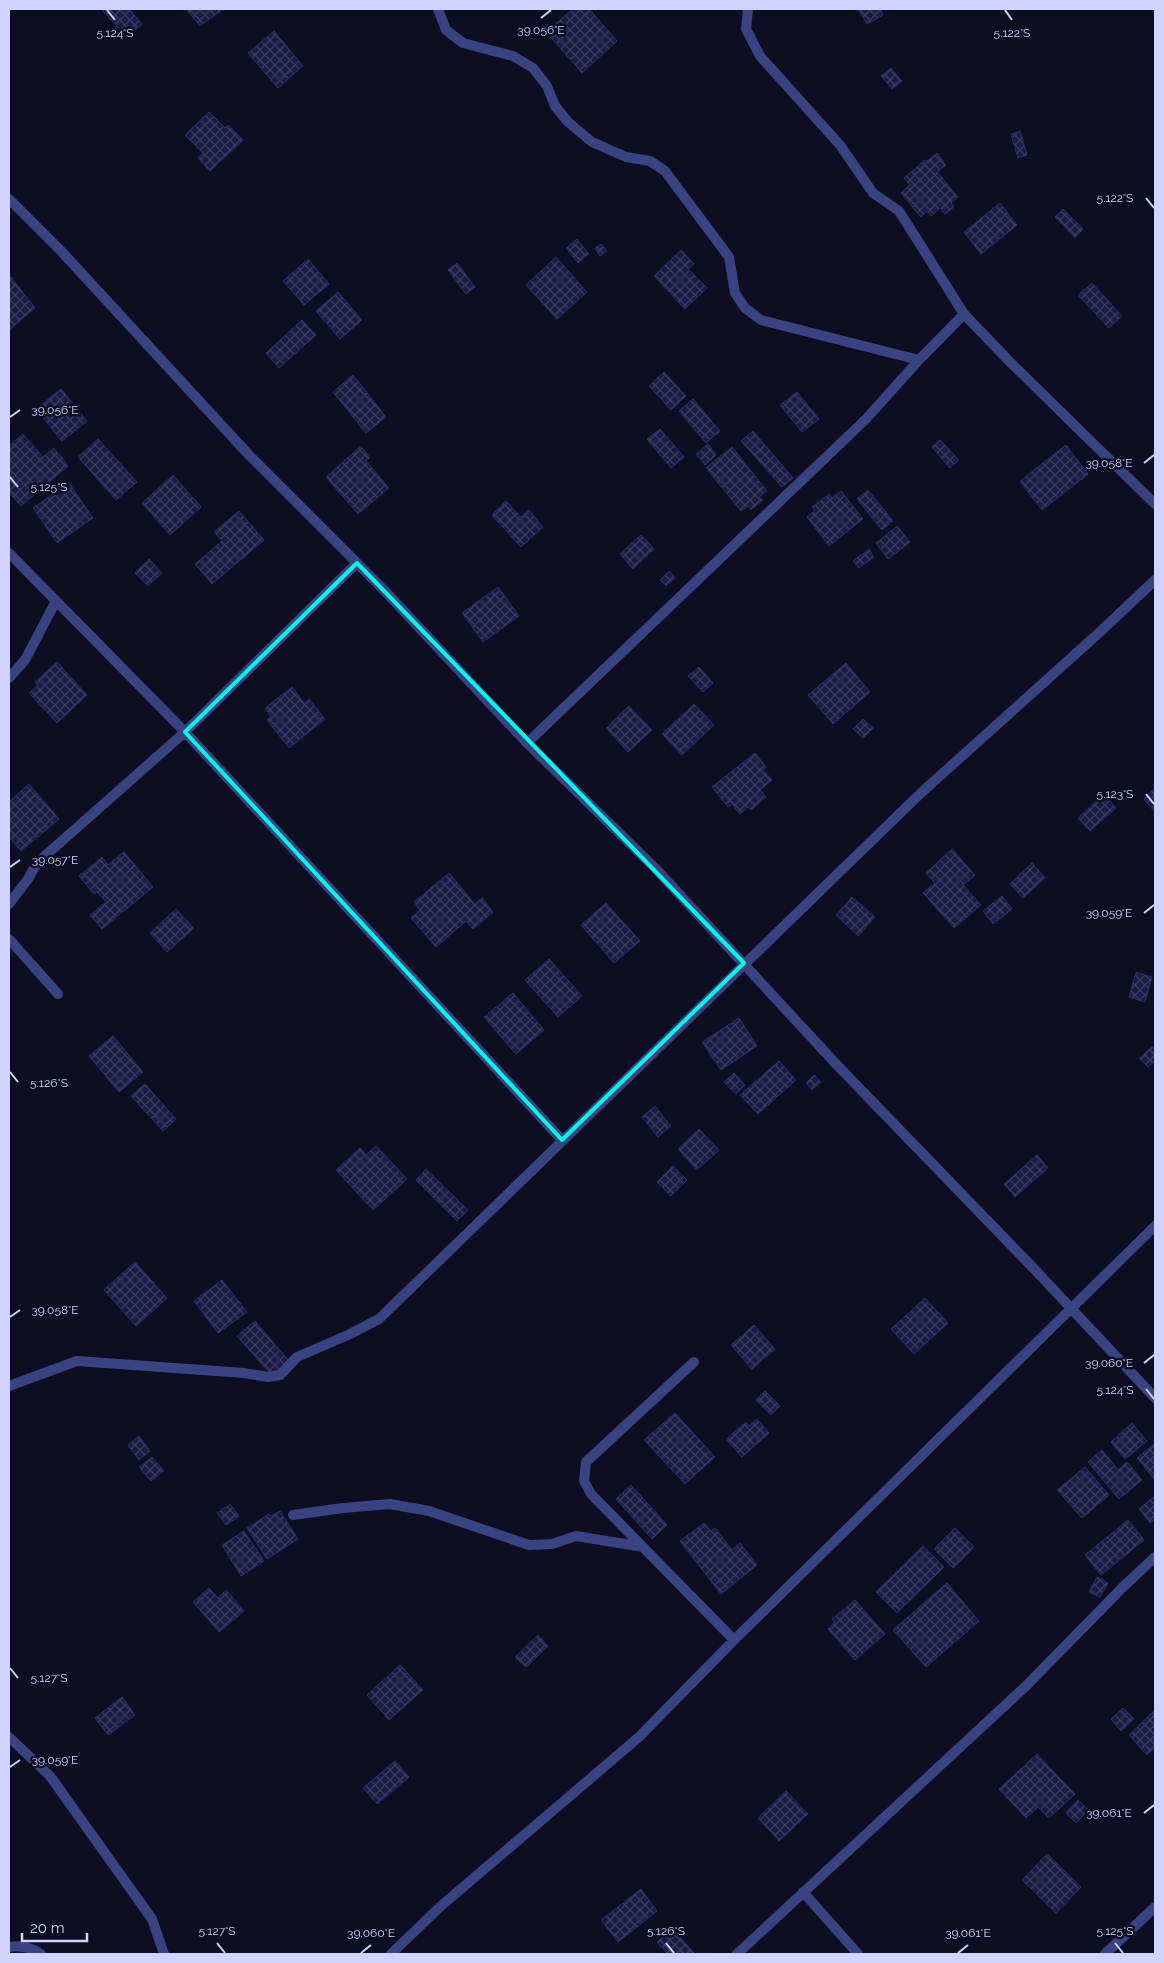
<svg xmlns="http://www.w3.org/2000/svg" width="1164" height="1963" font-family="Raleway,sans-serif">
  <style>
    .building { fill: url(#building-cross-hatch); stroke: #2f2d6f }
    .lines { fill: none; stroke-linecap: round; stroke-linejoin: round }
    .street { stroke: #3a4381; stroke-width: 10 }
    .marked { fill: none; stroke: #04f7e6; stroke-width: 4; stroke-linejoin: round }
    .ticks { fill: none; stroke: #d1d3fe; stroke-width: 2 }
    .ticks-label { font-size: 12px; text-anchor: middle; fill: #d1d3fe; stroke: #0e0e23; stroke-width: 5; stroke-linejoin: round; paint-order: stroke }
  </style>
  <defs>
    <pattern id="building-cross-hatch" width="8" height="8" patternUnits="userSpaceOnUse" patternTransform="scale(1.25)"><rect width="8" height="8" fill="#1c1b43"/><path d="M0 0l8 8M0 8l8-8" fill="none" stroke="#3c3b5f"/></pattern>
  </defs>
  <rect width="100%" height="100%" fill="#0e0e23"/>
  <!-- building -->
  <path class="building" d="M 101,9 L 129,9 L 142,24 L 127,37 Z
    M 186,9 L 223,9 L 200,26 Z
    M 573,9 L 589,9 L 617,41 L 582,73 L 546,32 Z
    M 858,9 L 880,9 L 883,15 L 867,24 Z
    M 274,31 L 303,66 L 278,88 L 248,53 Z
    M 891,68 L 902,81 L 892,89 L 881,76 Z
    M 209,112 L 225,128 L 228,125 L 243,140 L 210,171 L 198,158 L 203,153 L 185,135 Z
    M 1020,131 L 1027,155 L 1018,158 L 1011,134 Z
    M 937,153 L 946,165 L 937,172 L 958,197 L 951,203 L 954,207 L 945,214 L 940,208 L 931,216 L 927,211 L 921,217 L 901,193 L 910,185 L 904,178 L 925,160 L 926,162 Z
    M 1000,203 L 1017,225 L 981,254 L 964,232 Z
    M 1063,209 L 1083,229 L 1075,238 L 1055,217 Z
    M 577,239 L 589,254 L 578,263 L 566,248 Z
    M 601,244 L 607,251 L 600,256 L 595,248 Z
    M 681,250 L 694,264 L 688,269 L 707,288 L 685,309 L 654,276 Z
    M 556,257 L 587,292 L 557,319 L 526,285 Z
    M 308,259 L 329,284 L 304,305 L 283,281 Z
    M 457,263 L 475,287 L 466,294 L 448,270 Z
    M 11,277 L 35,308 L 9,330 L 9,279 Z
    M 1092,283 L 1122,316 L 1109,328 L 1078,295 Z
    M 338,292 L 362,320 L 340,339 L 316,311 Z
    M 302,320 L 316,335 L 279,368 L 266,353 Z
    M 664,372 L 686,396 L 671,410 L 649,386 Z
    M 353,375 L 386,417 L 366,433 L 333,392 Z
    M 61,389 L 87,421 L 62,441 L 36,409 Z
    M 797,392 L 819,419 L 802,432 L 780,405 Z
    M 693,399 L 720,431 L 706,443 L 679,411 Z
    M 660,429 L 684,457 L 671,468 L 647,439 Z
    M 753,431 L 793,478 L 782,487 L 741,441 Z
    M 23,434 L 43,457 L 54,448 L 68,466 L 21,506 L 9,492 L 9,446 Z
    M 98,439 L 137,482 L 116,500 L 78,457 Z
    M 940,440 L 959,460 L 950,468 L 932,447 Z
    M 708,444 L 716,455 L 705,465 L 696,454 Z
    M 1066,445 L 1088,474 L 1042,510 L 1020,481 Z
    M 361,446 L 370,458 L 366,461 L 389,488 L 358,514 L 326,477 Z
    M 732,447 L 767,491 L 759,497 L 763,500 L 751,510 L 748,506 L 741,511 L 706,468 Z
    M 173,475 L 201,507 L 170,535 L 142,503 Z
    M 69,483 L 93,518 L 57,543 L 33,508 Z
    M 868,490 L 893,521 L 882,530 L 857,499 Z
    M 841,491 L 863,519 L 829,546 L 807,517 L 815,511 L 812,507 L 829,494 L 832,498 Z
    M 506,501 L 521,517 L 529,510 L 543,527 L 521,547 L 492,515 Z
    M 239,511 L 264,540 L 212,584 L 195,564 L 222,541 L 214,532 Z
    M 897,526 L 910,542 L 888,559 L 876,543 Z
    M 641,535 L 654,549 L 633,569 L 620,554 Z
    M 869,549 L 874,557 L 859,568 L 853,561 Z
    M 149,559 L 162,573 L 148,586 L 135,573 Z
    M 669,571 L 675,578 L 666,586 L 660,580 Z
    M 498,587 L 519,616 L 483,642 L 462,613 Z
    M 57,662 L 87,695 L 57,723 L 29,693 L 38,685 L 35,682 Z
    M 846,663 L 870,692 L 833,724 L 808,695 Z
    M 699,667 L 713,683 L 703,692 L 688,676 Z
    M 292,687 L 304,703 L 309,699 L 325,719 L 289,748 L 267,720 L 271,716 L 265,708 Z
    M 694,704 L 714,725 L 682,755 L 662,734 Z
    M 629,706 L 652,730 L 628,752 L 606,728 Z
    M 863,719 L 873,728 L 863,738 L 853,729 Z
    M 755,753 L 766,767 L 763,770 L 772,780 L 760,790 L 766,797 L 751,810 L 748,807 L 740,814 L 732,804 L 728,807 L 712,787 Z
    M 29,784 L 59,819 L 21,851 L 9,837 L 9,802 Z
    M 1155,788 L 1155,812 L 1144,799 Z
    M 1104,794 L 1116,808 L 1090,831 L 1078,818 Z
    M 952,849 L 975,875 L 963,885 L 981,905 L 954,928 L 923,893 L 935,883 L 926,873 Z
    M 124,852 L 153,887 L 102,929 L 90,915 L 106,902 L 97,892 L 94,894 L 79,876 L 102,857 L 108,865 Z
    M 1032,863 L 1045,878 L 1023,898 L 1010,884 Z
    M 449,873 L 475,904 L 482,898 L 493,912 L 473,929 L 466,921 L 436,947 L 411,918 L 420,910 L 414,902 Z
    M 1002,896 L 1012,909 L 993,924 L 983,911 Z
    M 852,897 L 875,917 L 858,936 L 836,915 Z
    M 606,903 L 640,941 L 614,963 L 581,925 Z
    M 176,909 L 194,928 L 167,952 L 150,933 Z
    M 549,959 L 582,996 L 558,1017 L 525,980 Z
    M 1136,972 L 1152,977 L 1145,1002 L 1129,997 Z
    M 513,993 L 544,1030 L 516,1054 L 484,1017 Z
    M 739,1018 L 757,1046 L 721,1070 L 702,1042 Z
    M 113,1036 L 143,1072 L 119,1092 L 89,1056 Z
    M 1152,1047 L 1155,1050 L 1155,1061 L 1148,1067 L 1139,1058 Z
    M 779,1061 L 796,1080 L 758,1114 L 740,1095 Z
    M 734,1073 L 745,1085 L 736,1094 L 724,1082 Z
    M 814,1075 L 821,1082 L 812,1090 L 806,1083 Z
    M 145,1084 L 176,1119 L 163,1131 L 131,1096 Z
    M 655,1106 L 671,1126 L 658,1137 L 642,1117 Z
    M 699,1129 L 719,1150 L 697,1170 L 678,1149 Z
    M 376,1146 L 407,1179 L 373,1210 L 336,1170 L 360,1148 L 366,1155 Z
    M 1037,1155 L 1048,1168 L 1015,1197 L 1004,1184 Z
    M 673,1166 L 687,1180 L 671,1196 L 657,1182 Z
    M 426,1169 L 468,1210 L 457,1221 L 416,1180 Z
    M 135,1262 L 167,1298 L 136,1326 L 104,1290 Z
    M 222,1280 L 247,1312 L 218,1333 L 194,1301 Z
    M 925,1298 L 948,1323 L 914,1354 L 891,1329 Z
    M 255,1321 L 289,1361 L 272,1376 L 237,1336 Z
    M 754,1325 L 775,1349 L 752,1369 L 731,1345 Z
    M 765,1391 L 780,1406 L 771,1415 L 756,1400 Z
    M 675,1413 L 715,1457 L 685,1484 L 644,1440 Z
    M 757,1419 L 769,1433 L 742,1457 L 726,1439 L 746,1422 L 749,1426 Z
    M 1132,1423 L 1147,1441 L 1125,1459 L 1111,1442 Z
    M 139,1436 L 150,1451 L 139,1460 L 128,1445 Z
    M 1155,1443 L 1155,1480 L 1137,1458 Z
    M 1102,1450 L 1118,1470 L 1127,1462 L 1142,1480 L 1119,1499 L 1088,1462 Z
    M 152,1457 L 164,1471 L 151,1481 L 139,1467 Z
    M 1085,1467 L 1109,1495 L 1082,1518 L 1057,1490 Z
    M 631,1485 L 667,1525 L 652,1539 L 616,1499 Z
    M 1155,1496 L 1155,1519 L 1150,1523 L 1139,1509 Z
    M 230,1504 L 239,1516 L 226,1525 L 217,1513 Z
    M 280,1511 L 298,1539 L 267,1559 L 247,1528 L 269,1514 L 271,1516 Z
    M 1128,1520 L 1144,1540 L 1101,1575 L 1085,1555 Z
    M 704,1523 L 711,1531 L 715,1528 L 732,1550 L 740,1543 L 757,1565 L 721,1594 L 680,1541 Z
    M 955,1528 L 974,1547 L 953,1568 L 934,1549 Z
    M 244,1531 L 264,1561 L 241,1576 L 222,1545 Z
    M 923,1546 L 944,1567 L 897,1613 L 876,1592 Z
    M 1097,1577 L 1108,1583 L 1100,1597 L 1089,1592 Z
    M 947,1583 L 979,1621 L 926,1667 L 893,1630 Z
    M 209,1588 L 218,1598 L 226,1590 L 244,1611 L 219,1632 L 193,1602 Z
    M 855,1600 L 885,1634 L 855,1660 L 828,1629 L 835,1622 L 832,1619 Z
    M 538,1635 L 548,1646 L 526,1667 L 515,1657 Z
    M 400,1665 L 423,1690 L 389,1720 L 367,1695 Z
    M 122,1697 L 135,1715 L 108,1735 L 95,1718 Z
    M 1123,1708 L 1134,1719 L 1121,1731 L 1111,1719 Z
    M 1155,1710 L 1155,1747 L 1147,1755 L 1129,1735 Z
    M 1037,1754 L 1075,1794 L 1049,1818 L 1038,1807 L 1026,1818 L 999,1789 Z
    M 395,1761 L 409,1777 L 377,1804 L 363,1788 Z
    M 786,1791 L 808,1814 L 779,1841 L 758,1818 Z
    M 1078,1800 L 1089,1810 L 1076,1823 L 1066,1813 Z
    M 1047,1854 L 1081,1887 L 1056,1913 L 1022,1880 Z
    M 641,1889 L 657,1911 L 618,1942 L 601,1920 Z
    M 672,1928 L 694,1953 L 693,1954 L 668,1954 L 657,1942 Z"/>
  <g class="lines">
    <!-- street -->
    <path class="street" d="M 438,9 L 446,30 L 463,43 L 513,56 L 533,68 L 547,86 L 555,106 L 568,122 L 592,142 L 626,157 L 650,161 L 665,171 L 729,257 L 735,293 L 745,308 L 761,320 L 919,360
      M 748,9 L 746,29 L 760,56 L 840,145 L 873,193 L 899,211 L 964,314
      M 9,199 L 62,252 L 249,455 L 384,590 L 527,743 L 655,868 L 837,1065 L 1038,1273 L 1155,1398
      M 9,553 L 185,732 L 562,1140
      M 9,678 L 25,660 L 56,601
      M 527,743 L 866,419 L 919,360 L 964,314 L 1010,362 L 1155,504
      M 9,904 L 28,879 L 37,863 L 185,732 L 357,563
      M 9,939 L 58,994
      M 694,1362 L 586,1462 L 584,1481 L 591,1494 L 734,1640
      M 9,1386 L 77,1361 L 244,1373 L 268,1377 L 280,1375 L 297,1357 L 348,1335 L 379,1319 L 922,792 L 1101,631 L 1155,580
      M 293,1515 L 343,1508 L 390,1504 L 429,1511 L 529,1545 L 552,1544 L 576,1536 L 643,1547
      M 9,1737 L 50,1776 L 152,1919 L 164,1954
      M 803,1892 L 858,1954
      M 9,1947 C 19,1945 33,1948 41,1954
      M 391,1954 L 441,1906 L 639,1737 L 734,1640 L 1155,1226
      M 737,1954 L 1026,1686 L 1123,1587 L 1155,1557
      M 1105,1954 L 1155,1907"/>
  </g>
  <!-- marked area -->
  <path class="marked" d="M 357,563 L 744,963 L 562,1140 L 185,732 Z"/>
  <!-- ticks -->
  <path class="ticks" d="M 107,10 L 115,20M 1005,10 L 1012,20M 541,18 L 551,10M 1146,198 L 1154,208M 10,417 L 20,410M 1144,463 L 1154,455M 10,477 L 18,487M 1146,794 L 1154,804M 10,867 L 20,860M 1144,913 L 1154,905M 10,1072 L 18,1082M 10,1317 L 20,1310M 1144,1363 L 1154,1355M 1146,1389 L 1154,1399M 10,1668 L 18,1678M 10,1767 L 20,1760M 1144,1813 L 1154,1805M 217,1943 L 225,1953M 666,1943 L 674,1953M 1115,1943 L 1123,1953M 361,1953 L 371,1945M 958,1953 L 968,1945"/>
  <g class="ticks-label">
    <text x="541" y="34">39.056°E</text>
    <text x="115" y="37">5.124°S</text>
    <text x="1012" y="37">5.122°S</text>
    <text x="1115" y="202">5.122°S</text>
    <text x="55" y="414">39.056°E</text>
    <text x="1109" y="467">39.058°E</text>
    <text x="49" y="491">5.125°S</text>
    <text x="1115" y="798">5.123°S</text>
    <text x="55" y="864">39.057°E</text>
    <text x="1109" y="917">39.059°E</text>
    <text x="49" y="1087">5.126°S</text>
    <text x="55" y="1314">39.058°E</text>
    <text x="1109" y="1367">39.060°E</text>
    <text x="1115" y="1394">5.124°S</text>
    <text x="49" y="1682">5.127°S</text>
    <text x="55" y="1764">39.059°E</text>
    <text x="1109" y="1817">39.061°E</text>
    <text x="217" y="1935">5.127°S</text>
    <text x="666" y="1935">5.126°S</text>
    <text x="1115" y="1935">5.125°S</text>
    <text x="371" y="1937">39.060°E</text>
    <text x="968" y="1937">39.061°E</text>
  </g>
  <!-- border -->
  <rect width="1164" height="1963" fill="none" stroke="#d1d3fe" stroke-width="20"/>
  <!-- scale -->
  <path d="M22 1933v8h65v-8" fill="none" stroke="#d1d3fe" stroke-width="2.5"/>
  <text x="30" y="1933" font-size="15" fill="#d1d3fe" stroke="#0e0e23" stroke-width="4" paint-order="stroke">20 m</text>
</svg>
